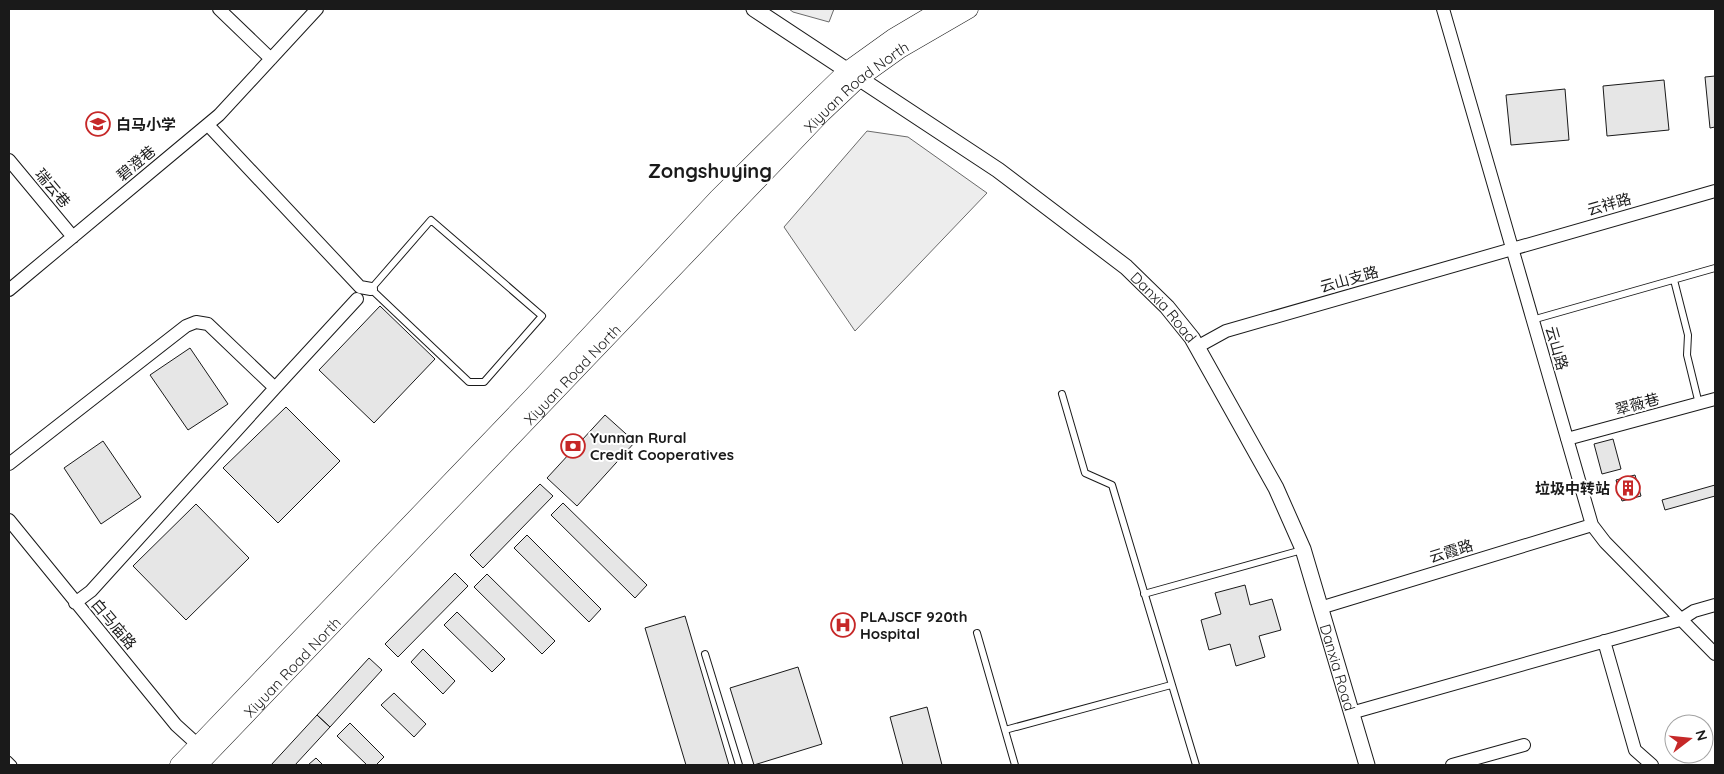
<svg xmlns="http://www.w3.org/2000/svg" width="1724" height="774" font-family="Quicksand,'Noto Sans SC',sans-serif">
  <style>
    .built { fill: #ededed; stroke: #6a6a6a }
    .building { fill: #e6e6e6; stroke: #1a1a1a }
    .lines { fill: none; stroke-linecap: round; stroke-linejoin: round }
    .service-casing { stroke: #1a1a1a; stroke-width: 8 }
    .minor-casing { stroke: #1a1a1a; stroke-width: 14 }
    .tertiary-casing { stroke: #1a1a1a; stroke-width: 17 }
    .secondary-casing { stroke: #1a1a1a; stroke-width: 19 }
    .service { stroke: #fff; stroke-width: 6 }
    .minor { stroke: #fff; stroke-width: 12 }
    .tertiary { stroke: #fff; stroke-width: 15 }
    .secondary { stroke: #fff; stroke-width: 18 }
    .labels { text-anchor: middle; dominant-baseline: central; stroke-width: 4; stroke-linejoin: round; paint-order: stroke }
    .street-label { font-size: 15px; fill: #1a1a1a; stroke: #fff }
    .poi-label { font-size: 15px; font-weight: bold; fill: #1a1a1a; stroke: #fff; text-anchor: start }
    .district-label { font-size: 20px; font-weight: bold; fill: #1a1a1a; stroke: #fff }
  </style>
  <rect width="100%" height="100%" fill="#fff"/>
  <!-- built -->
  <path class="built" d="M 789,9 L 834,9 L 829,22 L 793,12 Z
    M 867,131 L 908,137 L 987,193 L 855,331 L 784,227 Z"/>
  <!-- building -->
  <path class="building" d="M 1715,76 L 1715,127 L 1710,128 L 1705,77 Z
    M 1664,80 L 1669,130 L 1607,136 L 1603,86 Z
    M 1565,89 L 1569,140 L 1511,145 L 1506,95 Z
    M 380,306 L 435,359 L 374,423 L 319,370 Z
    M 190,348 L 228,404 L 188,430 L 150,375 Z
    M 286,407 L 340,461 L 278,523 L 223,468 Z
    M 605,415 L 635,442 L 577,506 L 547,478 Z
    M 1613,439 L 1621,469 L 1602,474 L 1594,444 Z
    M 103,441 L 141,497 L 101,524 L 64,468 Z
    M 1635,475 L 1641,496 L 1622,501 L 1616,480 Z
    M 540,484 L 553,496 L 483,568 L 470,555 Z
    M 1715,485 L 1715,496 L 1665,510 L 1662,500 Z
    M 563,503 L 647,585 L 635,598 L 551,515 Z
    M 196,504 L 249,558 L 186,620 L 133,566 Z
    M 527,535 L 601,609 L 589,622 L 514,548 Z
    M 455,573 L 468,586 L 398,657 L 385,644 Z
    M 487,574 L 555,641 L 542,654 L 474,587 Z
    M 1245,585 L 1250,605 L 1272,599 L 1281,630 L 1259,636 L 1265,657 L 1236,666 L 1230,644 L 1209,650 L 1201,620 L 1221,614 L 1215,593 Z
    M 457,612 L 505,659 L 492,672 L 444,625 Z
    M 685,616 L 729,765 L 686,765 L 645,628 Z
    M 423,649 L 455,681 L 443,694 L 411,662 Z
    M 369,658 L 382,670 L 330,727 L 317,715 Z
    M 798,667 L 822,744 L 754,765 L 730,688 Z
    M 394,693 L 426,724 L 414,737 L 381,705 Z
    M 927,707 L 942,765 L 903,765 L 890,717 Z
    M 317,715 L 330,727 L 295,765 L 271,765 Z
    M 350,723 L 384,757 L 376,765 L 367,765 L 337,736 Z
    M 316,758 L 323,765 L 308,765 Z"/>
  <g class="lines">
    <!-- service casing -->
    <g class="service-casing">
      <path id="service" d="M 431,220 L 542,316 L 484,382 L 469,382 L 371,289 Z
        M 1674,280 L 1688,335 L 1687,355 L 1699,404
        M 1532,320 L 1715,268
        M 1062,394 L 1085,473 L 1112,485 L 1196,765
        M 1144,594 L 1302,550
        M 977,633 L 1015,765
        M 705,654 L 739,765
        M 1005,730 L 1171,685
        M 9,760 L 13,764 L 12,765"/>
    </g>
    <!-- minor casing -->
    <g class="minor-casing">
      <path id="minor" d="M 219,9 L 271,59
        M 1443,9 L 1592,525 L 1605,542 L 1715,654
        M 208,125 L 360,287 L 371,289
        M 9,160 L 73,237
        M 9,290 L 219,115 L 317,9
        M 1197,347 L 1226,331 L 1715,191
        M 275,388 L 357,299
        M 1567,439 L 1715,399
        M 9,464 L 186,326 L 196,322 L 208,324 L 275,388 L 91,591 L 75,603
        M 9,520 L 176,725 L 198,745
        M 1320,608 L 1592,525
        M 1604,641 L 1635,750 L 1652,765
        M 1351,713 L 1680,620 L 1694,611 L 1715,605
        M 1452,765 L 1524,745"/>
    </g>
    <!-- tertiary casing -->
    <g class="tertiary-casing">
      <g id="tertiary">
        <path id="s1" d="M 754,9 L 998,170 L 1126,267 L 1167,307 L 1192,338 L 1276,488 L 1303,549 L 1367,765"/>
      </g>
    </g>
    <!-- secondary casing -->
    <g class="secondary-casing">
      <g id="secondary">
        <path d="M 179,765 L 531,398 L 718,198 L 813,104 L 847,71 L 893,38 L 942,9"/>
        <path id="s2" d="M 198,765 L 822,113 L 858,79 L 900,49 L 969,9"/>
      </g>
    </g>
    <!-- service -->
    <use href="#service" class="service"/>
    <!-- minor -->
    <use href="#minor" class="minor"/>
    <!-- tertiary -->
    <use href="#tertiary" class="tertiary"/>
    <!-- secondary -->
    <use href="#secondary" class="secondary"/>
  </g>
  <!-- icons -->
  <defs>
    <g id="school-ring" transform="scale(1.25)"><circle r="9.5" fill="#fff" stroke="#c62828" stroke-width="1.5"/><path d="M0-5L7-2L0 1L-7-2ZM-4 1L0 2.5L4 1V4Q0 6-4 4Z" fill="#c62828"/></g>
    <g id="bank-ring" transform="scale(1.25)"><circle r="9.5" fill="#fff" stroke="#c62828" stroke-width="1.5"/><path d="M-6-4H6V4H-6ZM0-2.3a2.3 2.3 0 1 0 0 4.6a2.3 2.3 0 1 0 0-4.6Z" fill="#c62828"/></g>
    <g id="building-ring" transform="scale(1.25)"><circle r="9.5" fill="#fff" stroke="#c62828" stroke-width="1.5"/><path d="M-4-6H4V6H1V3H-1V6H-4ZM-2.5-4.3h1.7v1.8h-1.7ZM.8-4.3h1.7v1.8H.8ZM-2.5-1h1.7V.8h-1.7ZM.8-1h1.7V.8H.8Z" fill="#c62828"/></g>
    <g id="hospital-ring" transform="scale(1.25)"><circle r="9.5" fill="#fff" stroke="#c62828" stroke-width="1.5"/><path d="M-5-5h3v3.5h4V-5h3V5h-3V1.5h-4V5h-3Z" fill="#c62828"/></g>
  </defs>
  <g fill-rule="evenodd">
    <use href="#school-ring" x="98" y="124"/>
    <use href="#bank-ring" x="573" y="446"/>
    <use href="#building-ring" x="1628" y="488"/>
    <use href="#hospital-ring" x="843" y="625"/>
  </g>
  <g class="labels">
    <!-- street labels -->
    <g class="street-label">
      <text stroke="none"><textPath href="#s2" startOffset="946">Xiyuan Road North</textPath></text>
      <text transform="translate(136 163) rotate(-40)">碧澄巷</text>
      <text transform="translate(53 188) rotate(50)">瑞云巷</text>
      <text transform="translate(1609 204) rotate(-16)">云祥路</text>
      <text transform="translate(1349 279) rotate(-16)">云山支路</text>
      <text stroke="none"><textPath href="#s1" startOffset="508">Danxia Road</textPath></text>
      <text transform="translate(1557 348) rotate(74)">云山路</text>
      <text stroke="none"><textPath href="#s2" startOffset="541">Xiyuan Road North</textPath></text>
      <text transform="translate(1637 404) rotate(-15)">翠薇巷</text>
      <text transform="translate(1451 551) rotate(-17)">云霞路</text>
      <text transform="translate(114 624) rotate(50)">白马庙路</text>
      <text stroke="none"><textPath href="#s2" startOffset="136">Xiyuan Road North</textPath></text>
      <text stroke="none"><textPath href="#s1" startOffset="912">Danxia Road</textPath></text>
    </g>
    <!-- poi labels -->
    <g class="poi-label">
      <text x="116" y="124">白马小学</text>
      <text x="590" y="437">Yunnan Rural<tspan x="590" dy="17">Credit Cooperatives</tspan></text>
      <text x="1610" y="488" text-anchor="end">垃圾中转站</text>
      <text x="860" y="616">PLAJSCF 920th<tspan x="860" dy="17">Hospital</tspan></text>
    </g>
    <!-- district labels -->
    <g class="district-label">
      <text x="710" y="170">Zongshuying</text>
    </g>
  </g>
  <!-- border -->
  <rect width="1724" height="774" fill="none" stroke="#1a1a1a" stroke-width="20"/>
  <!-- north arrow -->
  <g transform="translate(1689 739) rotate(74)"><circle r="24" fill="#ffffff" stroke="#a3a3a3"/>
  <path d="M0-4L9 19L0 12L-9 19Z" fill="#c62828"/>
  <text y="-8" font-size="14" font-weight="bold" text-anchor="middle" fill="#1a1a1a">N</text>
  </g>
</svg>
